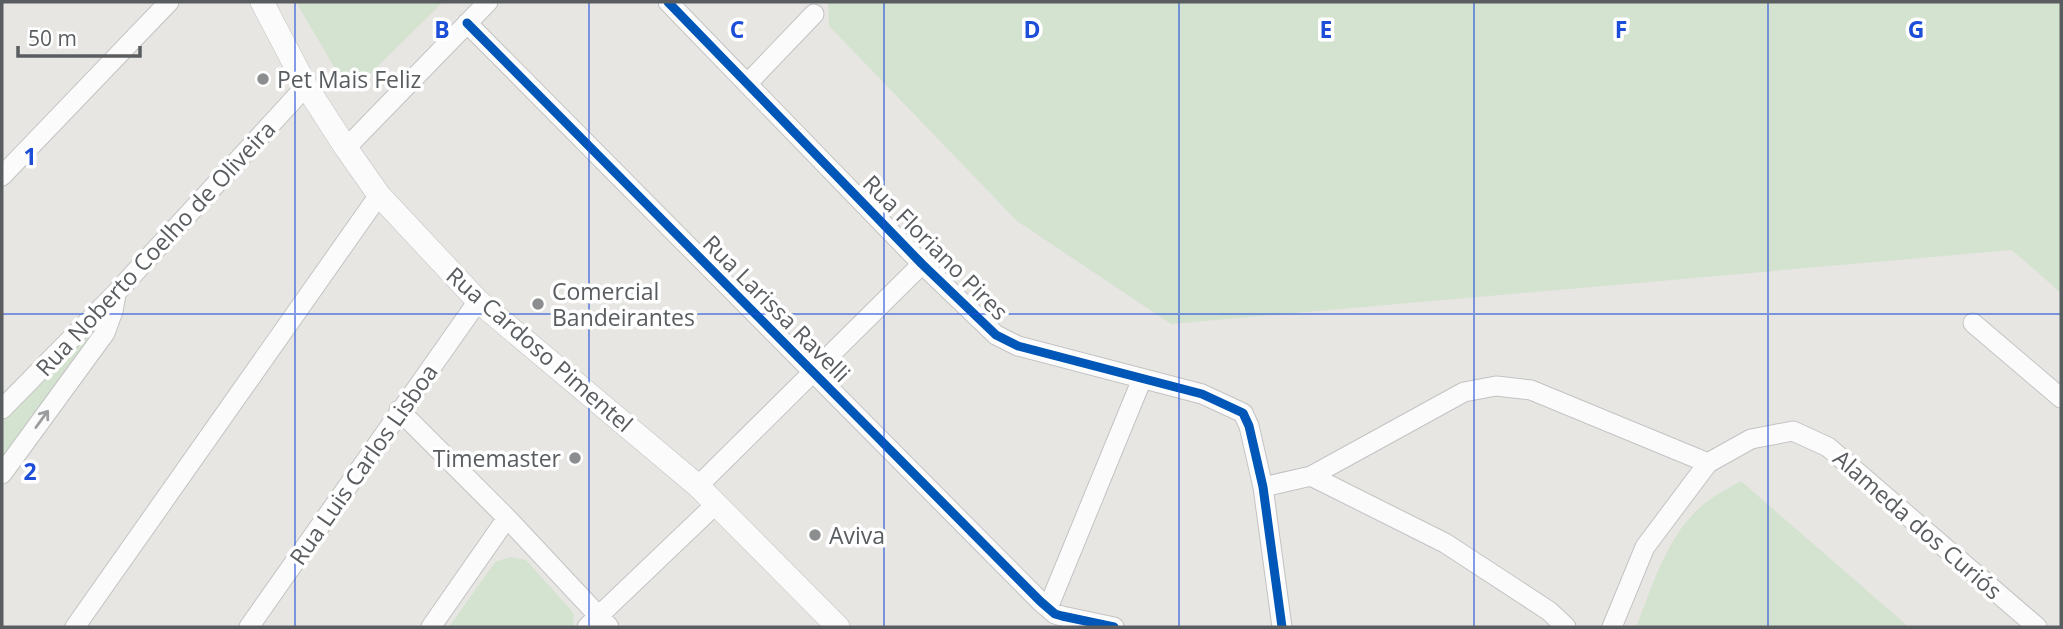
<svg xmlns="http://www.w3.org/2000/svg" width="2063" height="629" font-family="'Open Sans',sans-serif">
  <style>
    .green { fill: #d4e2d0 }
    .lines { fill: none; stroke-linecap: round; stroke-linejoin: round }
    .minor-casing { stroke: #c2c3c3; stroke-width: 21 }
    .tertiary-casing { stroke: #c2c3c3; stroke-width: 24 }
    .minor { stroke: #fcfbfb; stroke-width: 19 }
    .tertiary { stroke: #fcfbfb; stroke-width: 23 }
    .cycleway-casing { stroke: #fff; stroke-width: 13 }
    .cycleway { stroke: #0057b8; stroke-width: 9 }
    .oneway { stroke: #9a9c9e }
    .grid { fill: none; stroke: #1d4ed8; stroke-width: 2; stroke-opacity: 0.55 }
    .poi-dot { fill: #8b8d8e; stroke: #fff; stroke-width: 2.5 }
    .labels { text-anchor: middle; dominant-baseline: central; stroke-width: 7; stroke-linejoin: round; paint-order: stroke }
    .poi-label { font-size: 23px; fill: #595d60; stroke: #fff; text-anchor: start }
    .street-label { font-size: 23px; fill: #595d60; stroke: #fff }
    .grid-label { font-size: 23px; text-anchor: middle; font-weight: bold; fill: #1d4ed8; stroke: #fff; stroke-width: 7; stroke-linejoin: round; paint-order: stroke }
  </style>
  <rect width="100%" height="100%" fill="#e8e6e3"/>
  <!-- green -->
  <path class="green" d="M 296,2 L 443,2 L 358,86 L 347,89 Z
    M 828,2 L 2061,2 L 2061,293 L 2012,250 L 1171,324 L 1017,221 L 829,26 Z
    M 88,331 L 95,334 L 2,463 L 2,422 Z
    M 1741,481 L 1909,627 L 1636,627 C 1653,585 1667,534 1704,504 C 1715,495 1729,488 1741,481 Z
    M 510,557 L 526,560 L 571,610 L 574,615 L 573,627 L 449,627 L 495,562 Z"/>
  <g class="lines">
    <!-- minor casing -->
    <g class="minor-casing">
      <path id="minor" d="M 668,2 L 922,264 L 996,335 L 1018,346 L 1202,394 L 1243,413 L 1249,426 L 1263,487 L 1282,627
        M 467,23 L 1040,601 L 1055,614 L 1062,616 L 1114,627
        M 748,83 L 814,14
        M 346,148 L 488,2
        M 2,176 L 169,2
        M 1973,323 L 2061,398
        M 2,409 L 116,293 L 306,86
        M 399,410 L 507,518 L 609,627
        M 2,474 L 105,333 L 113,311 L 116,294
        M 1311,476 L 1445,543 L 1549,611 L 1566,627
        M 698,486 L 922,264
        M 1263,487 L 1311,476 L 1464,392 L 1496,386 L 1531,390 L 1708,463
        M 1048,608 L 1142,379
        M 75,627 L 379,195
        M 249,627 L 478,301
        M 431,627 L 507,518
        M 587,627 L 717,503
        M 1612,627 L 1645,547 L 1708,463 L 1751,439 L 1793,431 L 1828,447 L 2037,627"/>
    </g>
    <!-- tertiary casing -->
    <g class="tertiary-casing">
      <path id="tertiary" d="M 262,2 L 306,86 L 346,148 L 379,195 L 478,301 L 698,486 L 838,627"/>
    </g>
    <!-- minor -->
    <use href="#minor" class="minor"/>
    <!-- tertiary -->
    <use href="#tertiary" class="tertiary"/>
    <!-- cycleway casing -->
    <g class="cycleway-casing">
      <path id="cycleway" d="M 668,2 L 922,264 L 996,335 L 1018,346 L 1202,394 L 1243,413 L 1249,426 L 1263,487 L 1282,627
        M 467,23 L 1040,601 L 1055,614 L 1062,616 L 1114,627"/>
    </g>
    <!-- cycleway -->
    <use href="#cycleway" class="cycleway"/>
  </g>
  <!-- one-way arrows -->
  <defs><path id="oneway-shaft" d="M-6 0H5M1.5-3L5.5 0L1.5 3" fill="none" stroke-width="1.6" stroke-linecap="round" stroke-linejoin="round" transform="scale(1.75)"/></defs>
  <use class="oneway" href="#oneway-shaft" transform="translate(42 419) rotate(-54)"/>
  <!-- grid -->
  <path class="grid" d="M 295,2 L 295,627M 589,2 L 589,627M 884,2 L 884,627M 1179,2 L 1179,627M 1474,2 L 1474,627M 1768,2 L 1768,627M 2,314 L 2061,314"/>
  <!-- markers -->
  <g class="poi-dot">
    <circle cx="263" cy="79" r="7"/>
    <circle cx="538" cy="304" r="7"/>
    <circle cx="575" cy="458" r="7"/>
    <circle cx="815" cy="535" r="7"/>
  </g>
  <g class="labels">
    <!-- poi labels -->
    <g class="poi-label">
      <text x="277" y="79">Pet Mais Feliz</text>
      <text x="552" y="291">Comercial<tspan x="552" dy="26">Bandeirantes</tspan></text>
      <text x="561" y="458" text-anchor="end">Timemaster</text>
      <text x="829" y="535">Aviva</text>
    </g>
    <!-- street labels -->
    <g class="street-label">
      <text transform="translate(936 247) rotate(45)">Rua Floriano Pires</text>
      <text transform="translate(155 248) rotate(-47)">Rua Noberto Coelho de Oliveira</text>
      <text transform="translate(777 308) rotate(45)">Rua Larissa Ravelli</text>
      <text transform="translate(540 349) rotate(41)">Rua Cardoso Pimentel</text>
      <text transform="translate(363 464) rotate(-55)">Rua Luis Carlos Lisboa</text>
      <text transform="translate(1918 524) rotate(41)">Alameda dos Curiós</text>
    </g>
  </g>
  <g class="grid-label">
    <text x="442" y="38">B</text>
    <text x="737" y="38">C</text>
    <text x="1032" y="38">D</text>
    <text x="1326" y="38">E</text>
    <text x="1621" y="38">F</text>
    <text x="1916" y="38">G</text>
    <text x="30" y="165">1</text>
    <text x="30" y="480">2</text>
  </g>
  <!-- border -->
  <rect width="2063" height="629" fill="none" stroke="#595d60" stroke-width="7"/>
  <!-- scale -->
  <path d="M18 46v10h122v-10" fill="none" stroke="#595d60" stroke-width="3.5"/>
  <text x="28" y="46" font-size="21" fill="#595d60" stroke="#ffffff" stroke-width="5" paint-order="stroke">50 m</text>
</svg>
